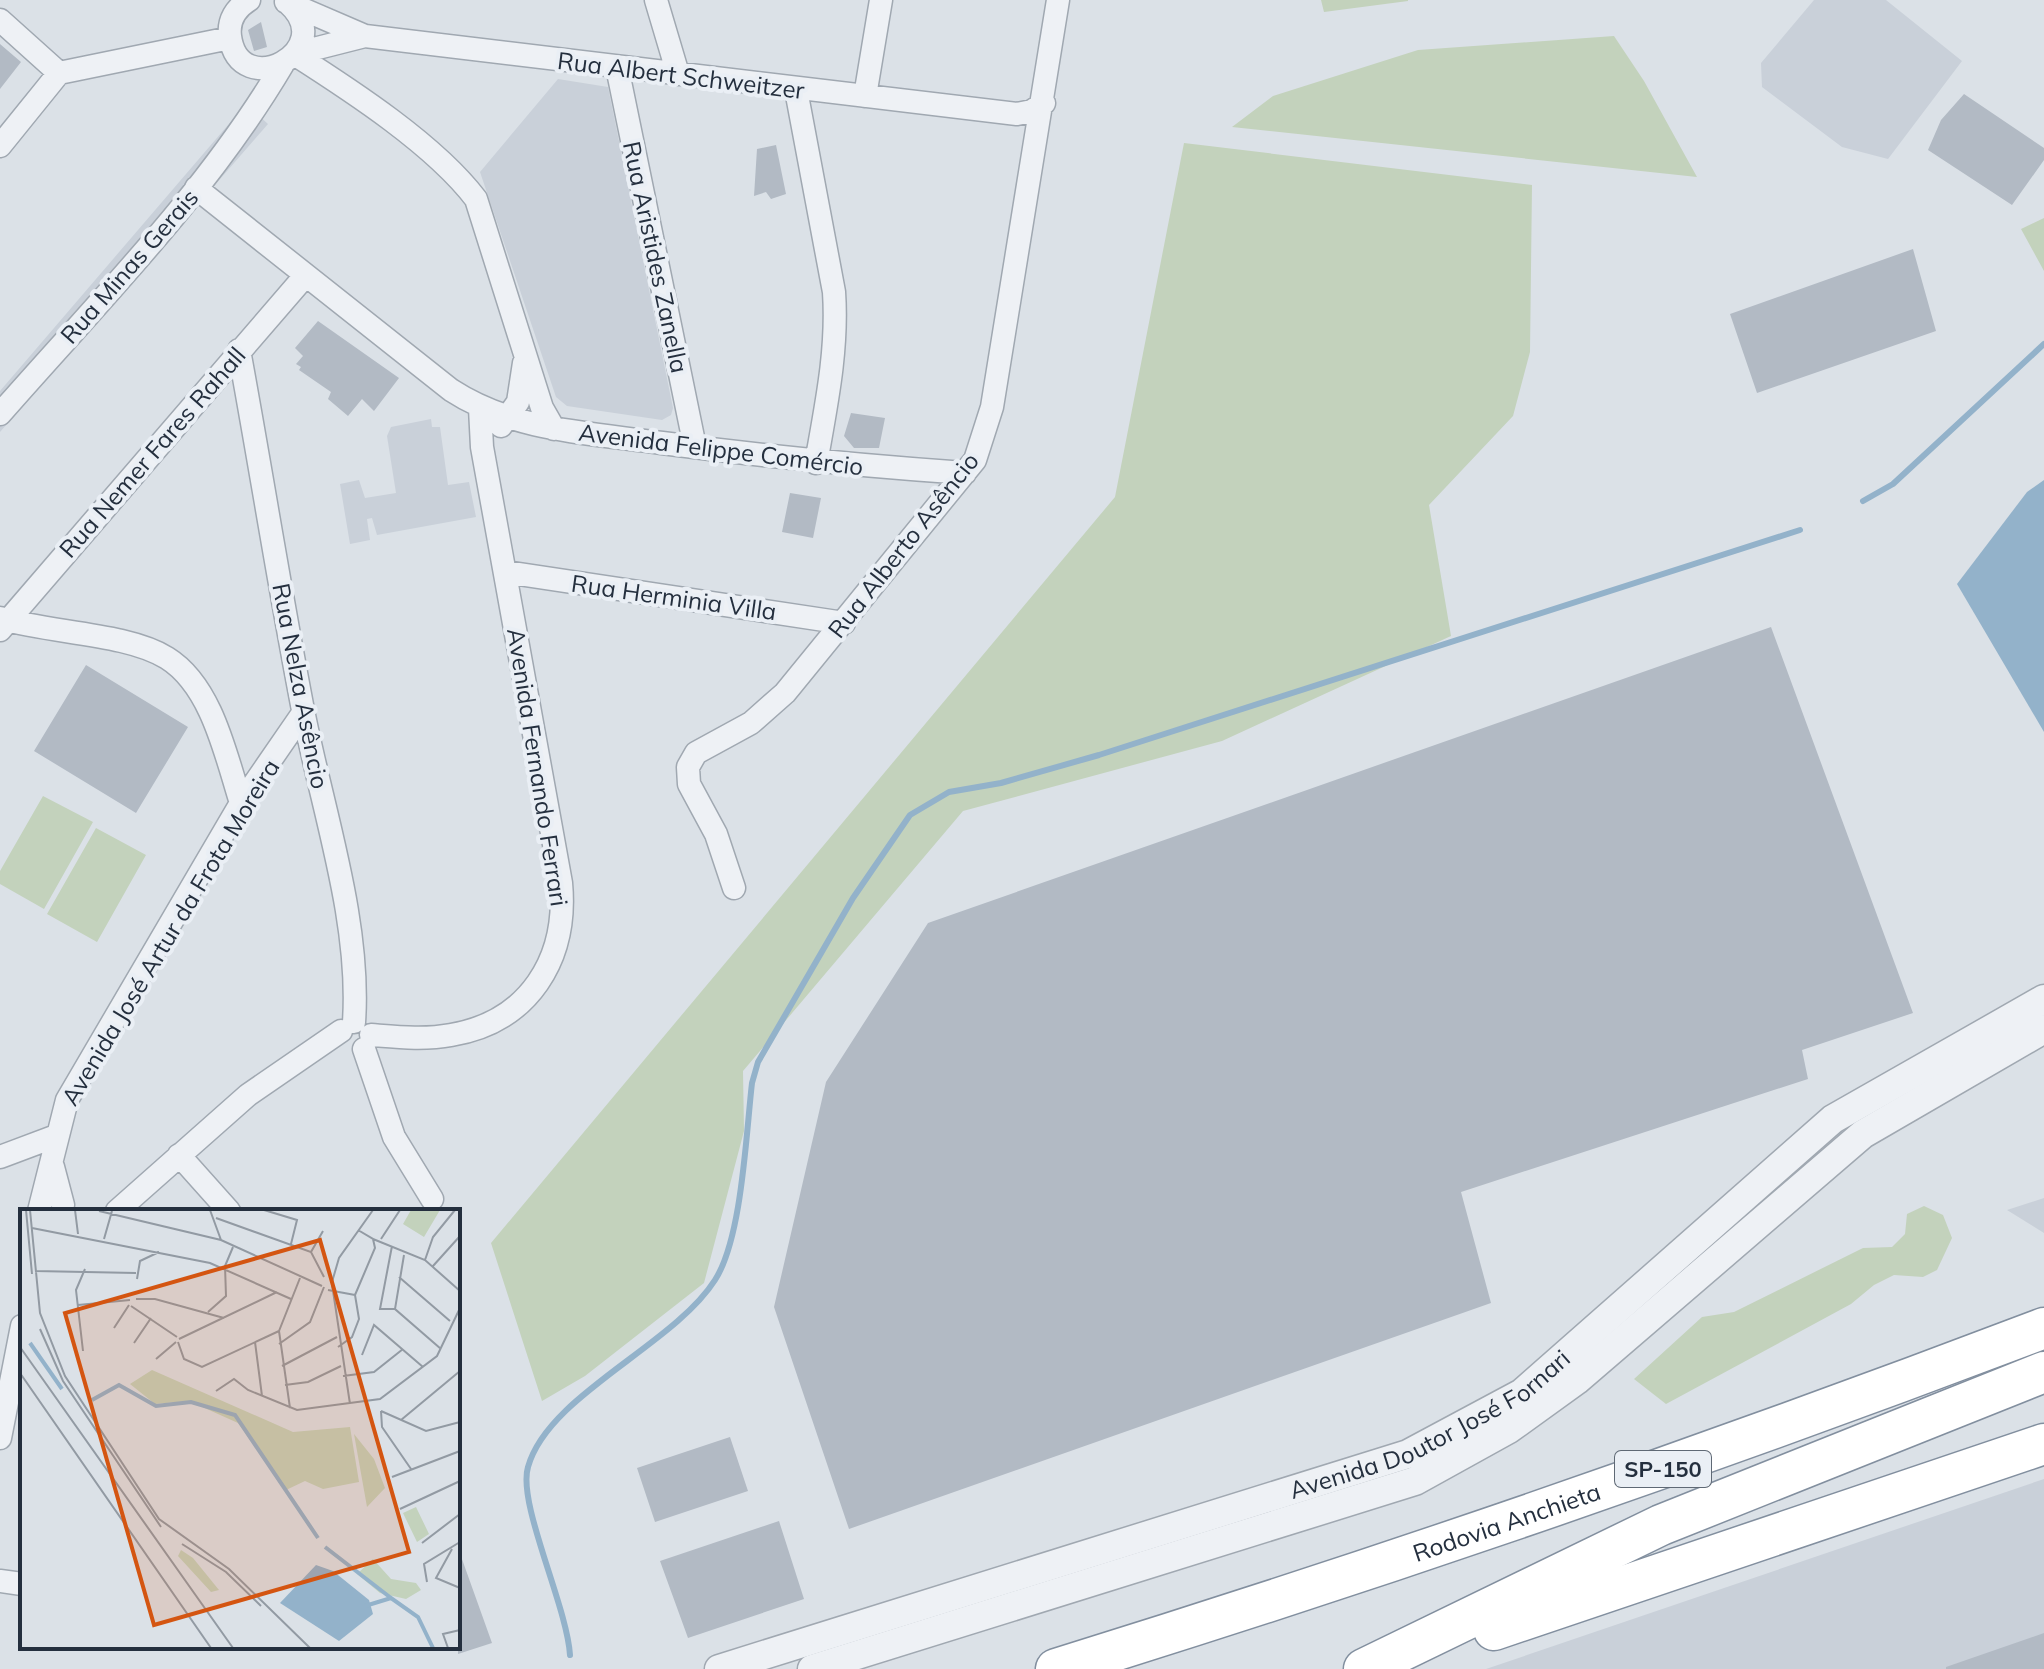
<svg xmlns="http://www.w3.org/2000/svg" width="2044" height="1669" font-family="Mulish,sans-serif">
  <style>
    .built { fill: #c9d0d9 }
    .green { fill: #c3d2bc }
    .water { fill: #93b2ca }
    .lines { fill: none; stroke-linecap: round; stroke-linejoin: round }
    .stream { stroke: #93b2ca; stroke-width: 6 }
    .building { fill: #b2bac4 }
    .minor-casing { stroke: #a0a8b1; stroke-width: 25 }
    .tertiary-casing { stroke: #a0a8b1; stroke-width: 31 }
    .motorway-casing { stroke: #828f9f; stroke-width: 43 }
    .minor { stroke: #eef1f5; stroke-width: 22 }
    .tertiary { stroke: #eef1f5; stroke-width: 28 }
    .motorway { stroke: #fff; stroke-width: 40 }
    .labels { text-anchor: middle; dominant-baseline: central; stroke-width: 8; stroke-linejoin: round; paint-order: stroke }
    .shield { fill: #eaeff5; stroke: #5f6975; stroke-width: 2 }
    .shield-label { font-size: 22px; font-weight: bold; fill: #242f3e }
    .street-label { font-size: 24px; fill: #242f3e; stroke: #eaeff5 }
    .inset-river { fill: none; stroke: #93b2ca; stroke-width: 4 }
    .inset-road { fill: none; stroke: #929aa3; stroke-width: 2 }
    .view { fill: #d45511; fill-opacity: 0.15; stroke: #d45511; stroke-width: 4 }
    .inset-edge { fill: none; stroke: #242f3e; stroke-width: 4 }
  </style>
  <rect width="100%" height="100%" fill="#dbe1e7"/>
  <!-- built -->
  <path class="built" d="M 1814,0 L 1886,0 L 1962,61 L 1888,159 L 1842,147 L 1762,87 L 1761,63 Z
    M 558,79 L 608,87 L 673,408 L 671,415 L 662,420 L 567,406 L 556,397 L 480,172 Z
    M 246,104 L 268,124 L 0,432 L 0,391 Z
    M 431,419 L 432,427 L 440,427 L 448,485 L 469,482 L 476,517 L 377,535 L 372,518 L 367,519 L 370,540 L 350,544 L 340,484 L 359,480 L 365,498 L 396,493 L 387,436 L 391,427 Z
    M 2044,1198 L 2044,1233 L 2007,1210 Z
    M 2044,1479 L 2044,1669 L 1486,1669 Z"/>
  <!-- green -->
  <path class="green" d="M 1321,0 L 1408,0 L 1408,1 L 1324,12 Z
    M 1614,36 L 1644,81 L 1697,177 L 1232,127 L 1273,96 L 1418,50 Z
    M 1184,143 L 1532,185 L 1530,352 L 1513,416 L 1429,505 L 1451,636 L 1222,741 L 963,811 L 743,1071 L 744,1131 L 704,1283 L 585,1376 L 542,1401 L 491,1243 L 1115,497 Z
    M 2044,218 L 2044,271 L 2021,229 Z
    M 43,796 L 93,822 L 44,909 L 0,884 L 0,871 Z
    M 96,828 L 146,855 L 97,942 L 47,914 Z
    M 1924,1206 L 1943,1215 L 1952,1238 L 1937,1270 L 1923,1277 L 1894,1275 L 1874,1285 L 1851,1304 L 1666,1404 L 1634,1379 L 1702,1317 L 1734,1312 L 1863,1248 L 1892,1247 L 1905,1234 L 1907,1214 Z"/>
  <!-- water -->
  <path class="water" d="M 2044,480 L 2044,732 L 1957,584 L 2027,492 Z"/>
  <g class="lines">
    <!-- stream -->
    <path class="stream" d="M 1863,501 L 1893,484 L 2044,344
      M 570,1655 C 567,1606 517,1503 528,1467 C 548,1395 673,1346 715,1280 C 742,1238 746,1134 752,1083 L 758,1062 L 853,898 L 910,815 L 949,792 L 1001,783 L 1099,755 L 1800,530"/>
  </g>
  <!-- building -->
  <path class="building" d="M 261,22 L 267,47 L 254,51 L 248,30 Z
    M 0,44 L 21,62 L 0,89 Z
    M 1964,94 L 2044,148 L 2044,160 L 2012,205 L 1928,150 L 1941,120 Z
    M 776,145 L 786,194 L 771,199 L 766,192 L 754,196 L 757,149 Z
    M 1913,249 L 1936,331 L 1757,393 L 1730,314 Z
    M 318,321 L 399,378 L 374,411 L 362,399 L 348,416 L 328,399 L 331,392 L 299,370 L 301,367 L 296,364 L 303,356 L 295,348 Z
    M 851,413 L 885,418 L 879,448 L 854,448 L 844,436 Z
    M 790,493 L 821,498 L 813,538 L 782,532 Z
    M 1771,627 L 1913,1013 L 1802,1050 L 1808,1079 L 1461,1192 L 1491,1303 L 849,1529 L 774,1307 L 826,1082 L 928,923 Z
    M 86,665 L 188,727 L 136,813 L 34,751 Z
    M 730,1437 L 748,1491 L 655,1522 L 637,1468 Z
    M 779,1521 L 804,1599 L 688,1638 L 660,1561 Z
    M 458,1548 L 492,1643 L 458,1654 Z
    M 2044,1633 L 2044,1669 L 1946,1669 L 1946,1667 Z"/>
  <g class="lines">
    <!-- minor casing -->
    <g class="minor-casing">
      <path id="minor" d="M 249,0 C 236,8 228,20 230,36 C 239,104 341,50 288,3
        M 656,0 L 678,74
        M 286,2 L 365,36 L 1017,114 L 1032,111 L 1044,103
        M 0,20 L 59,73
        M 294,54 C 352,91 435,145 476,199 L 542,408 L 554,429
        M 294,54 L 365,36
        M 617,67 L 695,447
        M 796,90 L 834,292 C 838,350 826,406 816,463
        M 865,96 L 881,0
        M 0,146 L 59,73 L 230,38
        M 196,188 L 451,390 C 514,431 589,433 662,443 C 763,456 863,466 965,473
        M 239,350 C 261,470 280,591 303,710 C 322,809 361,920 354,1022
        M 0,414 C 98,302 207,193 283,64
        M 501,426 L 518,402 L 524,363
        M 505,572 L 844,623
        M 0,618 C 48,633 127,633 167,658 C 212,686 226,756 241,803
        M 0,630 L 305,276
        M 734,888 L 716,834 L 689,784 L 688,767 L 696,753 L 751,723 L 785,693 L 975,460 L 992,407 L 1058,0
        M 371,1035 C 397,1037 424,1040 451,1035 C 529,1022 568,959 561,883 L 482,447 L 480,408
        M 364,1049 L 394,1137 L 432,1199
        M 179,1155 L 229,1211
        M 0,1157 L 56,1136
        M 53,1167 L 63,1205
        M 39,1211 L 67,1100 L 241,803 L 303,713
        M 117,1211 L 248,1095 L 341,1031
        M 0,1438 L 22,1326
        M 0,1581 L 22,1584"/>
    </g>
    <!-- tertiary casing -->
    <g class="tertiary-casing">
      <g id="tertiary">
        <path id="s1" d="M 719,1669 L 1408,1454 L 1522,1393 L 1833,1119 L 2044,999"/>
        <path d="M 812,1669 L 1415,1481 L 1509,1429 L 1577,1380 L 1863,1134 L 2044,1029"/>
      </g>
    </g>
    <!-- motorway casing -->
    <g class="motorway-casing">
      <g id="motorway">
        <path d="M 1494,1630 L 2044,1444"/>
        <path id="s2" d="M 1056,1669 C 1389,1566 1718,1452 2044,1328"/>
        <path d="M 1364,1669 L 1661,1525 L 2044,1372"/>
      </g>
    </g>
    <!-- minor -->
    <use href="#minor" class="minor"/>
    <!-- tertiary -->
    <use href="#tertiary" class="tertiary"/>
    <!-- motorway -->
    <use href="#motorway" class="motorway"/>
  </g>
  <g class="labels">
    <!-- shield labels -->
    <rect class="shield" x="1615" y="1451" width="96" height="36" rx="6"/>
    <g class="shield-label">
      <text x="1663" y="1469">SP-150</text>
    </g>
    <!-- street labels -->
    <g class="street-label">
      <text transform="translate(681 75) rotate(7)">Rua Albert Schweitzer</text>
      <text transform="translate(656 257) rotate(78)">Rua Aristides Zanella</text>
      <text transform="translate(129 266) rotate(-49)">Rua Minas Gerais</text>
      <text transform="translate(721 449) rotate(7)">Avenida Felippe Comércio</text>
      <text transform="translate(152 452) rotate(-49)">Rua Nemer Fares Rahall</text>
      <text transform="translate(903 545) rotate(-52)">Rua Alberto Asêncio</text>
      <text transform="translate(674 597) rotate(8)">Rua Herminia Villa</text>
      <text transform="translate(301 686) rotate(79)">Rua Nelza Asêncio</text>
      <text transform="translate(538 767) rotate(81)">Avenida Fernando Ferrari</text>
      <text transform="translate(170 932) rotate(-59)">Avenida José Artur da Frota Moreira</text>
      <text stroke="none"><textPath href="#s1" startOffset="754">Avenida Doutor José Fornari</textPath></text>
      <text stroke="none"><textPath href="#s2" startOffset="474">Rodovia Anchieta</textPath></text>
    </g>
  </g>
  <!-- overview -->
  <g transform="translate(20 1209)">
    <rect width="440" height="440" fill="#dbe1e7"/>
    <path d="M 391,1 L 420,1 L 404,28 L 383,15 ZM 132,161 L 273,223 L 330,218 L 339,273 L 303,280 L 285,272 L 266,281 L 218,214 L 169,192 L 135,195 L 110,175 ZM 334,225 L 354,250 L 365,279 L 347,298 ZM 396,298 L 409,325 L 397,333 L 383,304 ZM 161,341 L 173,349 L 199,381 L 191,383 L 158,347 ZM 353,350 L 371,370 L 396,374 L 401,381 L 386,390 L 360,384 L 337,365 Z" fill="#c3d2bc"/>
    <path d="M 296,356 L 313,362 L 349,391 L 353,405 L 319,432 L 260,394 Z" fill="#93b2ca"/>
    <path class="inset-river" d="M 10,134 L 42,180M 72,191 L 99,176 L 136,197 L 171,193 L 215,206 L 298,329M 305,338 L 371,389M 345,397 L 371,389 L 398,408 L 413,439"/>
    <path class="inset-road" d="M 6,1 L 12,65M 10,1 L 20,104 L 45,167 L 139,310 L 209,360 L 290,439M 55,1 L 58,25M 190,1 L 201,31M 244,1 L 277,11 L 271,35M 79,2 L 201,31 L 302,77M 196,9 L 291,43 L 304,68M 12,19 L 190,54 L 271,90M 84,30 L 92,2M 353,30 L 405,51 L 440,82M 361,30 L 380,1M 372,37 L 360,100 L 375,100M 291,43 L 303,22M 384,46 L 375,100 L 421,140M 405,51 L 413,28 L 435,1M 413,57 L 440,27M 15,62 L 116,64M 379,68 L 430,112M 117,70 L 120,52 L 139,43M 312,73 L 319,49 L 353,1M 312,75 L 330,195M 308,81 L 335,86M 335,86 L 355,39 L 353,30 L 338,21M 116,90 L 135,90 L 204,109M 58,96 L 110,91M 111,97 L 157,128M 188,103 L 206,87 L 205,57 L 213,38M 94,119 L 109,96M 20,120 L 43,172 L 141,318M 159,130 L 257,83M 158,133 L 164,150 L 182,158 L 259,122M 235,133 L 242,187M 114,134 L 131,109M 259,135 L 290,113 L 304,78M 0,138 L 213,439M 318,138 L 332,128 L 339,110 L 335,86M 63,142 L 56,81 L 65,60M 342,146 L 354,116 L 403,158M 136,150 L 156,133M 262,157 L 317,128M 0,164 L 191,439M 323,167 L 354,163 L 383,140M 265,176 L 288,173 L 321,157M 196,182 L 214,170 L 228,181 L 277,201 L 360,190 L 417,147 L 440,99M 270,199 L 259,122 L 280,69M 361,202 L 406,222 L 440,213M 361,202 L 362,218 L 391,260M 381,211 L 440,162M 372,268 L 440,242M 380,300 L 440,272M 402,334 L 440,305M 162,335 L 206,363 L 241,397M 432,340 L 416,369 L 440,379M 407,373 L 404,355 L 440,333M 428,439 L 423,425 L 440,421"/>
    <path class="view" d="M 300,31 L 389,343 L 134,416 L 45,104 Z"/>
    <rect width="440" height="440" class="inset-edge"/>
  </g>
</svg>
